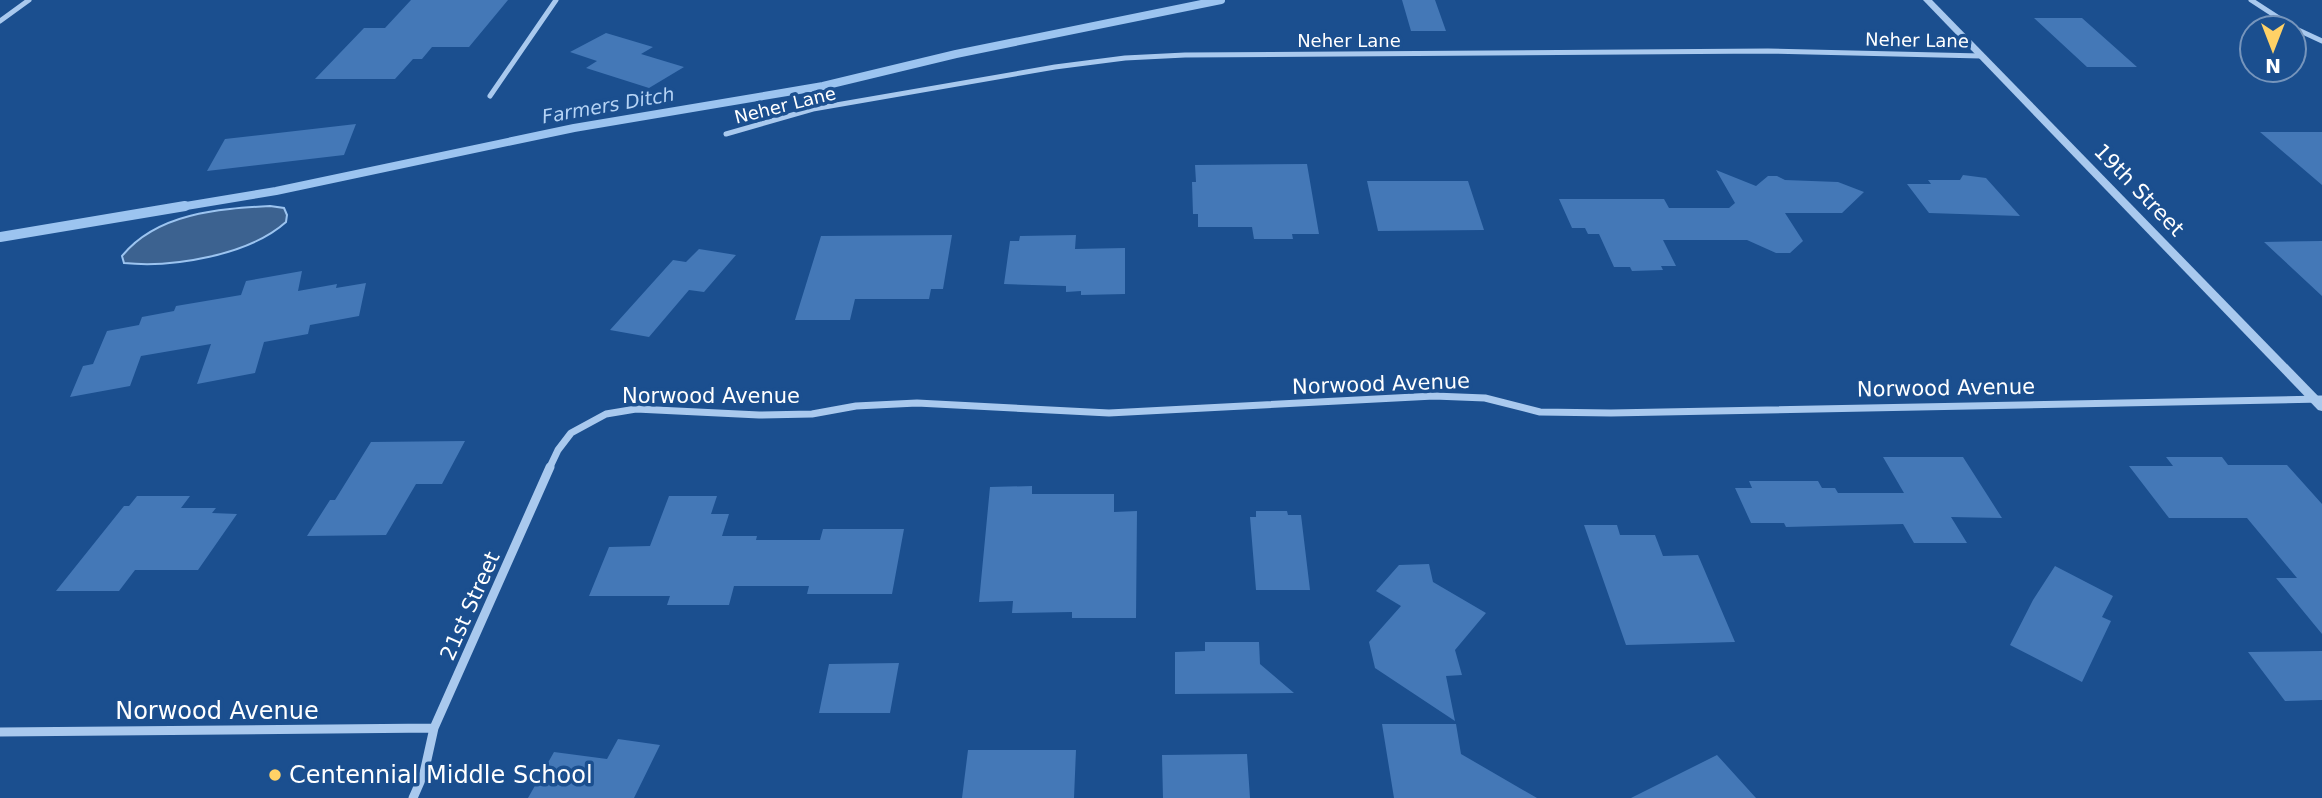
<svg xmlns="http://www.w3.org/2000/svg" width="2322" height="798" font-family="'DejaVu Sans',sans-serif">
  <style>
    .water { fill: #3c6290; stroke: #9cc4f0; stroke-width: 2 }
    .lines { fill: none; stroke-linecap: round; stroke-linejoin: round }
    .stream-far1 { stroke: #9cc4f0; stroke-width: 8 }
    .stream { stroke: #9cc4f0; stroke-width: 10 }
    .building { fill: #4478b7 }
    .minor-far2 { stroke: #a9c9ee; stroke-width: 5 }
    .minor-far1 { stroke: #a9c9ee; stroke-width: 7 }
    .minor { stroke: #a9c9ee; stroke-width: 9 }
    .tertiary { fill: #a9c9ee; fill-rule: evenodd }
    .poi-dot { fill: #ffd166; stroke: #1b4f8f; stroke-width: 2.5 }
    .labels { text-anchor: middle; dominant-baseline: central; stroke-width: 7; stroke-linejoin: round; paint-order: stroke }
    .far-street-label { font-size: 18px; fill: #fff; stroke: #1b4f8f }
    .far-water-label { font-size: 19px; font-style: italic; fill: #b5d3f5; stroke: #1b4f8f }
    .street-label { font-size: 21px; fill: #fff; stroke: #1b4f8f }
    .near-street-label { font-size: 24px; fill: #fff; stroke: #1b4f8f }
    .near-poi-label { font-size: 24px; fill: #fff; stroke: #1b4f8f; text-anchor: start }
  </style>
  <rect width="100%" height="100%" fill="#1b4f8f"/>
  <!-- water -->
  <path class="water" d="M 270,206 L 284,208 L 287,215 L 286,222 C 249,255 173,268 124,263 L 122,256 C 157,213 218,209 270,206 Z"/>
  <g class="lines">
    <!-- stream-far1 -->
    <path class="stream-far1" d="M 174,208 L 276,191 L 574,128 L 823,86 L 956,54 L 1221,0"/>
    <!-- stream -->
    <path class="stream" d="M 0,237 L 185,206"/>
  </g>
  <!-- building -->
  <path class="building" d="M 411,0 L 508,0 L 469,47 L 432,47 L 422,59 L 413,59 L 395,79 L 315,79 L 364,28 L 385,28 Z
    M 1402,0 L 1435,0 L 1446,31 L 1411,31 Z
    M 2034,18 L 2082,18 L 2137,67 L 2087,67 Z
    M 606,33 L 653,47 L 641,54 L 684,67 L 649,88 L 586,68 L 597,61 L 570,52 Z
    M 356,124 L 344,155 L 207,171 L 225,139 Z
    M 2260,132 L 2322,132 L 2322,185 Z
    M 1307,164 L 1319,234 L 1292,234 L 1293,239 L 1254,239 L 1252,227 L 1198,227 L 1198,214 L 1193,214 L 1192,182 L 1196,182 L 1195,165 Z
    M 1716,170 L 1756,186 L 1768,176 L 1777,176 L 1785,180 L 1838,182 L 1864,192 L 1842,213 L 1785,213 L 1803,241 L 1790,253 L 1776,253 L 1747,240 L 1663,240 L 1676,266 L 1661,266 L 1663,270 L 1632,271 L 1630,267 L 1614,267 L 1599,234 L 1588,234 L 1585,228 L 1572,228 L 1559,199 L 1664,199 L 1669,208 L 1729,208 L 1735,203 Z
    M 1963,175 L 1986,178 L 2020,216 L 1929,213 L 1907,184 L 1931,184 L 1928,180 L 1960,180 Z
    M 1367,181 L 1468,181 L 1484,230 L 1378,231 Z
    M 952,235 L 943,289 L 931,289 L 929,299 L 855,299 L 850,320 L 795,320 L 821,236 Z
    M 1076,235 L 1075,249 L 1125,248 L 1125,294 L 1081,295 L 1081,291 L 1066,292 L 1066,286 L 1004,284 L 1010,241 L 1019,241 L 1020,236 Z
    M 2322,241 L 2322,296 L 2264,242 Z
    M 699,249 L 736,255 L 704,292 L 689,290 L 649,337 L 610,330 L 673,260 L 686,262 Z
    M 302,271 L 298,291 L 337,284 L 336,288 L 366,283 L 359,316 L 310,325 L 308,334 L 264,342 L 255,373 L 197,384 L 211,344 L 141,356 L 130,386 L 70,397 L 83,366 L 93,364 L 107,331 L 139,325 L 142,317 L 174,311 L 176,306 L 241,295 L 246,281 Z
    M 465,441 L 442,484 L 416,484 L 386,535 L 307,536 L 330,500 L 335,500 L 371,442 Z
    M 1883,457 L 1963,457 L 2002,518 L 1951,517 L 1967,543 L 1914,543 L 1903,524 L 1786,527 L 1784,523 L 1751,523 L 1735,488 L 1752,488 L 1749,481 L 1818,481 L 1822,488 L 1835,488 L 1838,493 L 1904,493 Z
    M 2166,457 L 2222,457 L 2228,465 L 2287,465 L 2322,504 L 2322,634 L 2276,578 L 2297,578 L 2247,518 L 2169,518 L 2129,466 L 2173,466 Z
    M 1032,486 L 1032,494 L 1114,494 L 1114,512 L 1137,511 L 1136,618 L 1072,618 L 1072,612 L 1012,613 L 1013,601 L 979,602 L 990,487 Z
    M 137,496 L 190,496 L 181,508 L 216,508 L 212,513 L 237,514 L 198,570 L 135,570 L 119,591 L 56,591 L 124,506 L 129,506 Z
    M 669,496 L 717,496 L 711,514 L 729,514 L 722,536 L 757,536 L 756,540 L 820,540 L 823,529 L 904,529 L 892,594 L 807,594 L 809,586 L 734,586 L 729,605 L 667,605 L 670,596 L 589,596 L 609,547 L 650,546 Z
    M 1256,511 L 1287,511 L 1288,515 L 1301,515 L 1310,590 L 1256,590 L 1250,517 L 1256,517 Z
    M 1584,525 L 1617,525 L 1620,535 L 1655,535 L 1663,556 L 1698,555 L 1735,642 L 1626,645 Z
    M 1429,564 L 1433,582 L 1486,613 L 1455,650 L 1462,675 L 1446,676 L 1455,721 L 1375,668 L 1369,642 L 1401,606 L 1376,591 L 1399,565 Z
    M 2055,566 L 2113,596 L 2102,617 L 2111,621 L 2082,682 L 2010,645 L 2033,600 Z
    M 1205,642 L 1259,642 L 1260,664 L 1294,693 L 1175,694 L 1175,652 L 1205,651 Z
    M 2322,651 L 2322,700 L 2285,701 L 2248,652 Z
    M 899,663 L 890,713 L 819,713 L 829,664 Z
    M 1382,724 L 1456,724 L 1461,754 L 1537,798 L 1394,798 Z
    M 618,739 L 660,745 L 634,798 L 528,798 L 554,752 L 607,759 Z
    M 968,750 L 1076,750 L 1074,798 L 962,798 Z
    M 1247,754 L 1250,798 L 1163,798 L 1162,755 Z
    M 1717,755 L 1756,798 L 1631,798 Z"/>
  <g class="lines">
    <!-- minor-far2 -->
    <path class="minor-far2" d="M 2251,0 L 2294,28
      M 0,21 L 29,0
      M 2294,28 L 2322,41
      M 490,96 L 556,0
      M 726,134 L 813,109 L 1055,67 L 1125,58 L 1185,55 L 1768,51 L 1981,56"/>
    <!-- minor-far1 -->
    <path class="minor-far1" d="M 549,469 L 558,450 L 571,433 L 606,414 L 636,409 L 759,415 L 812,414 L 856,406 L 917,403 L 1109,413 L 1434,396 L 1485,398 L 1540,412 L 1611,413 L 2322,399"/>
    <!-- minor -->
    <path class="minor" d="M 0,732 L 434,728
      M 413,798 L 424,773 L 434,728 L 550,467"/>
    <!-- tertiary -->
    <path class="tertiary" d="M 1923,0 L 1932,0 L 2322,400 L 2322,411 L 2318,410 Z"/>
  </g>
  <!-- markers -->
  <circle class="poi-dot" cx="275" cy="775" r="7"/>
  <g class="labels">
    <!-- far-street labels -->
    <g class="far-street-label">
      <text x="1349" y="40">Neher Lane</text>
      <text transform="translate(1917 40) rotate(1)">Neher Lane</text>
      <text transform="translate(785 105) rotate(-14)">Neher Lane</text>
    </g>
    <!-- far-water labels -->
    <g class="far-water-label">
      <text transform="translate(608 105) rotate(-10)">Farmers Ditch</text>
    </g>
    <!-- street labels -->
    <g class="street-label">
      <text transform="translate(2139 190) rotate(46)">19th Street</text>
      <text transform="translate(1381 384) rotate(-2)">Norwood Avenue</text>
      <text transform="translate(1946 388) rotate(-1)">Norwood Avenue</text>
      <text x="711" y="396">Norwood Avenue</text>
      <text transform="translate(470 606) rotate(-66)">21st Street</text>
    </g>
    <!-- near-street labels -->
    <g class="near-street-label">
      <text x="217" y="711">Norwood Avenue</text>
    </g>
    <!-- near-poi labels -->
    <g class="near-poi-label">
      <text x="289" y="775">Centennial Middle School</text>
    </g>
  </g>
  <!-- north arrow -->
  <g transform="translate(2273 49) rotate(180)"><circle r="33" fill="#1b4f8f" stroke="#7695bc" stroke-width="2"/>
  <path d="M0-5L12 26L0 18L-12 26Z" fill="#ffd166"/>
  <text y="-10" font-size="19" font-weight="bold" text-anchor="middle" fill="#ffffff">N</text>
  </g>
</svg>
